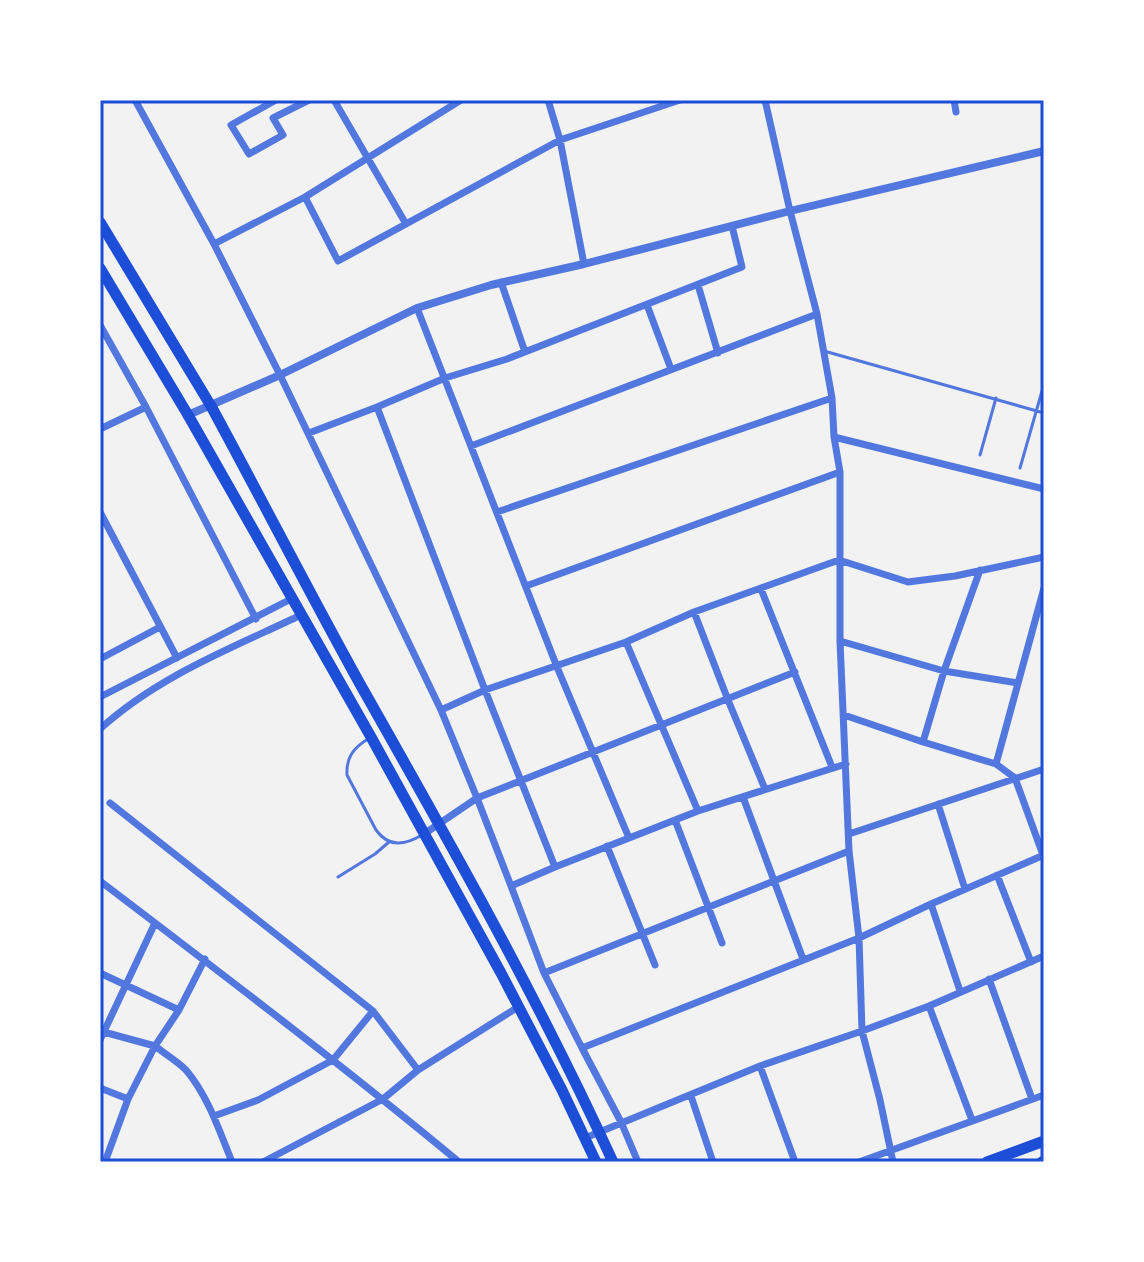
<svg xmlns="http://www.w3.org/2000/svg" width="1144" height="1262" font-family="Karla,sans-serif">
  <style>
    .lines { fill: none; stroke-linecap: round; stroke-linejoin: round }
    .service { stroke: #5277de; stroke-width: 3 }
    .minor { stroke: #5277de; stroke-width: 7 }
    .tertiary { stroke: #5277de; stroke-width: 8 }
    .primary { stroke: #1d4ed8; stroke-width: 11 }
    .trunk { stroke: #1d4ed8; stroke-width: 11 }
    .neatline { fill: none; stroke: #1d4ed8; stroke-width: 3 }
  </style>
  <rect width="100%" height="100%" fill="#f2f2f2"/>
  <g class="lines">
    <!-- service -->
    <path class="service" d="M 824,351 L 1044,413
      M 980,455 L 996,398
      M 1020,468 L 1044,384
      M 368,739 C 353,748 346,758 347,775 L 376,830 C 389,848 405,845 422,835
      M 338,877 L 375,854 L 389,842"/>
    <!-- minor -->
    <path class="minor" d="M 135,100 L 214,244 L 280,375 L 441,710 L 477,798 L 424,834
      M 276,100 L 231,125 L 249,154 L 283,135 L 273,118 L 309,100
      M 334,100 L 406,224
      M 548,100 L 560,140 L 584,264
      M 765,100 L 790,211 L 817,314 L 832,398 L 834,437 L 840,472 L 840,641 L 849,851 L 859,938 L 862,1031 L 880,1100 L 893,1162
      M 954,100 L 956,112
      M 305,197 L 338,261 L 560,140 L 680,100
      M 214,244 L 305,197 L 461,100
      M 501,282 L 525,352
      M 698,285 L 718,353
      M 647,305 L 671,369
      M 417,308 L 557,667 L 629,838
      M 100,325 L 146,407 L 256,619
      M 377,407 L 485,690 L 555,867
      M 100,429 L 146,407
      M 309,433 L 377,407 L 445,378 L 507,359 L 742,267 L 732,226
      M 834,437 L 1044,489
      M 471,446 L 817,314
      M 100,512 L 177,658
      M 497,512 L 832,398
      M 526,586 L 840,472
      M 761,589 L 832,767
      M 694,612 L 728,700 L 765,789
      M 840,641 L 944,671 L 1018,683
      M 626,642 L 698,811
      M 100,659 L 160,627
      M 795,672 L 477,798 L 511,886 L 555,867 L 698,811 L 846,764
      M 100,697 L 293,598
      M 441,710 L 485,690 L 626,642 L 694,612 L 839,560 L 908,582 L 955,576 L 1044,557
      M 844,715 L 923,742 L 996,764
      M 100,729 C 158,676 232,648 301,615
      M 923,742 L 944,671 L 980,570
      M 743,797 L 803,959
      M 110,803 L 373,1011 L 418,1070
      M 938,804 L 965,889
      M 675,820 L 722,943
      M 849,834 L 1044,769
      M 607,846 L 655,965
      M 1043,855 L 1015,778 L 996,764 L 1044,588
      M 997,875 L 1031,962
      M 100,881 C 221,973 342,1065 459,1162
      M 511,886 L 544,973 L 849,851
      M 931,904 L 960,991
      M 205,959 L 179,1010 L 155,1046 C 165,1054 177,1061 186,1070 C 208,1096 219,1130 232,1162
      M 100,973 L 179,1010
      M 544,973 L 582,1048 L 859,938 L 931,904 L 1044,855
      M 989,979 L 1032,1099
      M 929,1006 L 972,1120
      M 100,1031 L 155,1046 L 128,1099 L 105,1162
      M 100,1040 L 155,923
      M 582,1048 L 621,1122 L 638,1162
      M 760,1066 L 795,1162
      M 100,1088 L 128,1099
      M 691,1096 L 713,1162
      M 214,1116 L 258,1100 L 333,1060 L 373,1011
      M 585,1138 L 760,1066 L 862,1031 L 929,1006 L 1044,956
      M 263,1162 L 383,1099 L 418,1070 L 518,1007
      M 859,1162 L 1044,1095"/>
    <!-- tertiary -->
    <path class="tertiary" d="M 188,415 L 280,375 L 417,308 L 491,285 L 584,264 L 790,211 L 1044,151"/>
    <!-- primary -->
    <path class="primary" d="M 211,406 C 261,498 309,592 360,684 C 449,841 538,998 613,1162
      M 188,415 L 371,737 L 501,973 L 562,1090 L 596,1162
      M 987,1162 L 1044,1141
      M 1042,1162 L 1044,1161"/>
    <!-- trunk -->
    <path class="trunk" d="M 100,222 L 211,406
      M 100,268 L 188,415"/>
  </g>
  <!-- border -->
  <rect width="1144" height="1262" fill="none" stroke="#ffffff" stroke-width="204"/>
  <rect x="102" y="102" width="940" height="1058" class="neatline"/>
</svg>
